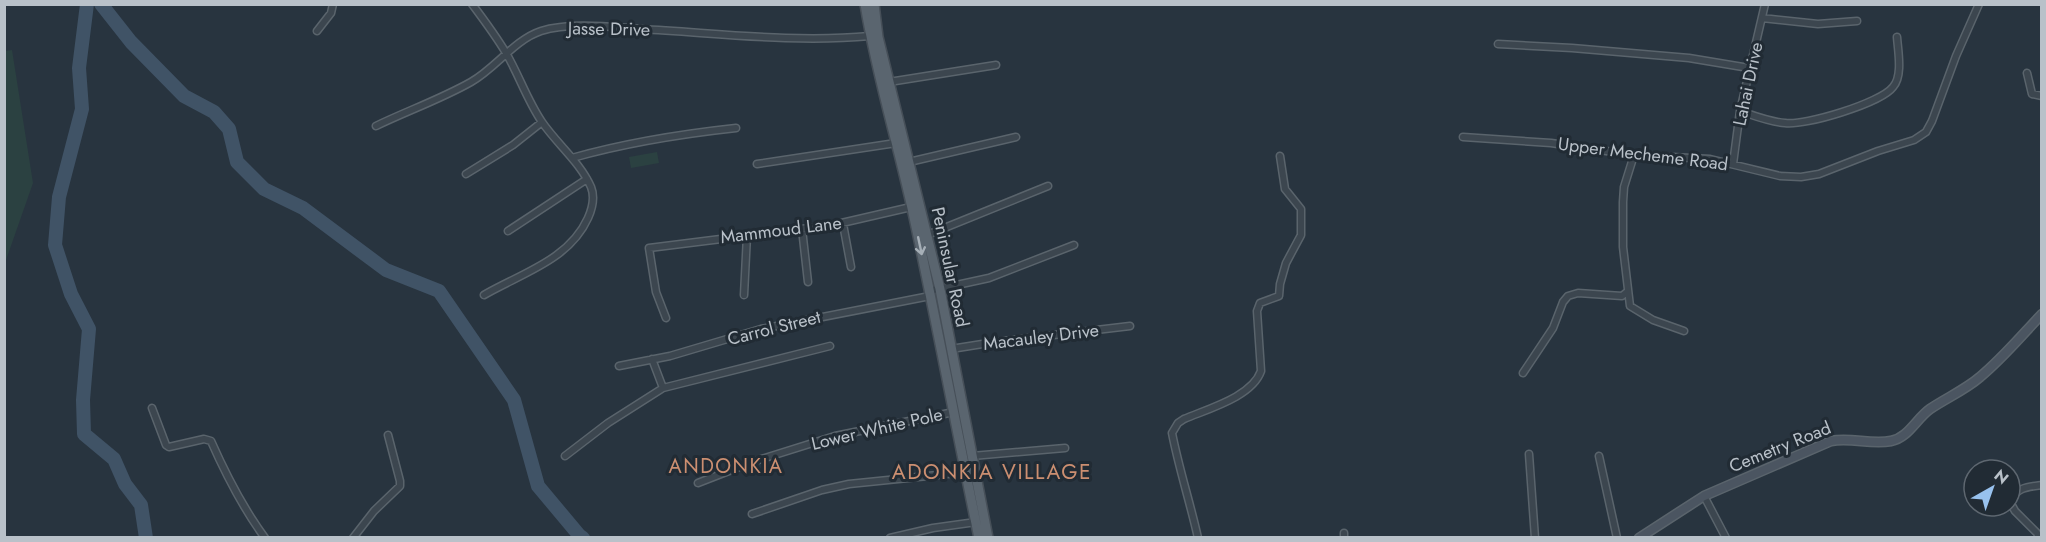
<svg xmlns="http://www.w3.org/2000/svg" width="2046" height="542" font-family="Jost,sans-serif">
  <style>
    .green { fill: #2b4141 }
    .lines { fill: none; stroke-linecap: round; stroke-linejoin: round }
    .river { stroke: #405366; stroke-width: 14 }
    .street-casing { stroke: #5a646c; stroke-width: 9 }
    .secondary-casing { stroke: #5a646c; stroke-width: 11 }
    .primary-casing { stroke: #464f58; stroke-width: 12 }
    .street { stroke: #3c464f; stroke-width: 6 }
    .secondary { stroke: #4b5561; stroke-width: 8 }
    .primary { stroke: #5a656f; stroke-width: 9 }
    .oneway { stroke: #a6afb7 }
    .labels { text-anchor: middle; dominant-baseline: central; stroke-width: 6; stroke-linejoin: round; paint-order: stroke }
    .street-label { font-size: 18px; fill: #b9c1c9; stroke: #212b34 }
    .neighbourhood-label { font-size: 20px; letter-spacing: 1.5px; fill: #cc8f71; stroke: #212b34 }
    .quarter-label { font-size: 21px; letter-spacing: 1.5px; fill: #cc8f71; stroke: #212b34 }
  </style>
  <rect width="100%" height="100%" fill="#28343f"/>
  <!-- green -->
  <path class="green" d="M 12,50 L 33,183 L 5,263 L 4,51 Z
    M 657,152 L 659,163 L 631,168 L 629,157 Z"/>
  <g class="lines">
    <!-- river -->
    <path class="river" d="M 87,4 L 79,68 L 82,109 L 59,197 L 55,245 L 71,294 L 89,329 L 83,400 L 84,434 L 114,459 L 125,484 L 141,505 L 146,538
      M 101,4 L 131,42 L 184,96 L 214,112 L 229,129 L 237,162 L 264,189 L 303,208 L 386,270 L 439,291 L 514,400 L 538,486 L 579,535 L 583,538"/>
    <!-- street casing -->
    <g class="street-casing">
      <path id="street" d="M 472,4 C 484,20 496,36 506,53 C 519,75 527,100 542,122 C 557,144 580,162 591,187 C 595,197 592,209 588,218 C 569,260 522,273 484,295
        M 1762,18 L 1818,24 L 1857,21
        M 317,31 L 331,13 L 333,4
        M 1498,44 L 1572,48 L 1689,58 L 1749,68
        M 2027,73 L 2032,94 L 2042,96
        M 889,82 L 996,65
        M 1740,111 C 1755,116 1770,122 1785,123 C 1805,126 1881,103 1893,87 C 1903,76 1898,51 1897,37
        M 376,126 C 407,111 441,99 471,82 C 496,68 514,40 541,31 C 570,22 611,27 641,29 C 717,33 794,43 870,36
        M 1463,137 L 1551,143 L 1634,155 L 1710,159 L 1780,176 L 1801,177 L 1819,174 L 1878,151 L 1914,140 L 1926,132 L 1932,121 L 1956,56 L 1979,4
        M 1634,155 L 1624,187 L 1623,202 L 1623,247 L 1630,306 L 1653,320 L 1684,331
        M 572,158 C 625,143 681,134 736,128
        M 909,162 L 1016,137
        M 757,164 L 896,143
        M 1733,164 L 1740,111 L 1765,4
        M 466,174 L 513,145 L 542,122
        M 843,224 L 851,267
        M 802,229 L 808,282
        M 508,231 L 587,179
        M 927,235 L 1048,186
        M 929,291 L 989,278 L 1074,245
        M 744,295 L 747,235
        M 666,318 L 656,292 L 649,248 L 833,225 L 911,207
        M 951,349 L 995,342 L 1130,326
        M 652,359 L 663,388
        M 619,366 L 670,356 L 761,329 L 930,296
        M 1523,373 L 1553,328 L 1563,302 L 1568,296 L 1578,293 L 1622,296 L 1627,292
        M 152,408 L 166,445 L 169,447 L 204,439 L 211,441 C 226,475 243,508 265,538
        M 1529,454 L 1535,538
        M 565,456 L 608,423 L 663,388 L 830,346
        M 972,456 L 1065,448
        M 1599,456 L 1617,538
        M 698,483 L 752,462 L 835,436 L 954,412
        M 1704,496 L 1726,538
        M 2010,501 C 2018,487 2027,487 2042,485
        M 2010,502 L 2015,511 L 2037,533 L 2039,538
        M 752,514 L 822,490 L 849,484 L 967,472
        M 1344,533 L 1344,538
        M 353,538 L 374,511 L 400,486 L 400,481 L 388,435
        M 890,538 L 933,528 L 976,522
        M 1198,538 C 1190,502 1179,469 1172,433 L 1178,423 L 1184,419 C 1207,409 1252,397 1261,371 L 1257,311 L 1260,303 L 1279,296 L 1280,284 L 1286,263 L 1301,235 L 1301,209 L 1285,189 L 1280,156"/>
    </g>
    <!-- secondary casing -->
    <g class="secondary-casing">
      <path id="secondary" d="M 1639,538 L 1704,496 L 1831,441 C 1851,437 1871,445 1891,441 C 1908,438 1916,419 1930,409 C 1946,398 1965,390 1980,377 C 2003,358 2022,335 2042,314"/>
    </g>
    <!-- primary casing -->
    <g class="primary-casing">
      <path id="primary" d="M 865,4 C 876,73 897,140 912,208 C 936,318 956,428 979,538
        M 874,4 L 878,37 L 940,289 L 988,538"/>
    </g>
    <!-- street -->
    <use href="#street" class="street"/>
    <!-- secondary -->
    <use href="#secondary" class="secondary"/>
    <!-- primary -->
    <use href="#primary" class="primary"/>
  </g>
  <!-- one-way arrows -->
  <defs><path id="oneway-shaft" d="M-6 0H5M1.5-3L5.5 0L1.5 3" fill="none" stroke-width="1.6" stroke-linecap="round" stroke-linejoin="round" transform="scale(1.5)"/></defs>
  <use class="oneway" href="#oneway-shaft" transform="translate(920 246) rotate(78)"/>
  <g class="labels">
    <!-- street labels -->
    <g class="street-label">
      <text transform="translate(609 29) rotate(1)">Jasse Drive</text>
      <text transform="translate(1748 84) rotate(-78)">Lahai Drive</text>
      <text transform="translate(1643 154) rotate(7)">Upper Mecheme Road</text>
      <text transform="translate(781 230) rotate(-7)">Mammoud Lane</text>
      <text transform="translate(950 267) rotate(78)">Peninsular Road</text>
      <text transform="translate(774 328) rotate(-14)">Carrol Street</text>
      <text transform="translate(1041 337) rotate(-7)">Macauley Drive</text>
      <text transform="translate(877 429) rotate(-13)">Lower White Pole</text>
      <text transform="translate(1780 447) rotate(-22)">Cemetry Road</text>
    </g>
    <!-- neighbourhood labels -->
    <g class="neighbourhood-label">
      <text x="726" y="466">ANDONKIA</text>
    </g>
    <!-- quarter labels -->
    <g class="quarter-label">
      <text x="992" y="472">ADONKIA VILLAGE</text>
    </g>
  </g>
  <!-- border -->
  <rect width="2046" height="542" fill="none" stroke="#b9c1c9" stroke-width="12"/>
  <!-- north arrow -->
  <g transform="translate(1992 488) rotate(40)"><circle r="28" fill="#212b34" stroke="#5e6770" stroke-width="1.5"/>
  <path d="M0-4.5L10 22L0 15L-10 22Z" fill="#98c2ee"/>
  <text y="-9" font-size="16" font-weight="bold" text-anchor="middle" fill="#b9c1c9">N</text>
  </g>
</svg>
